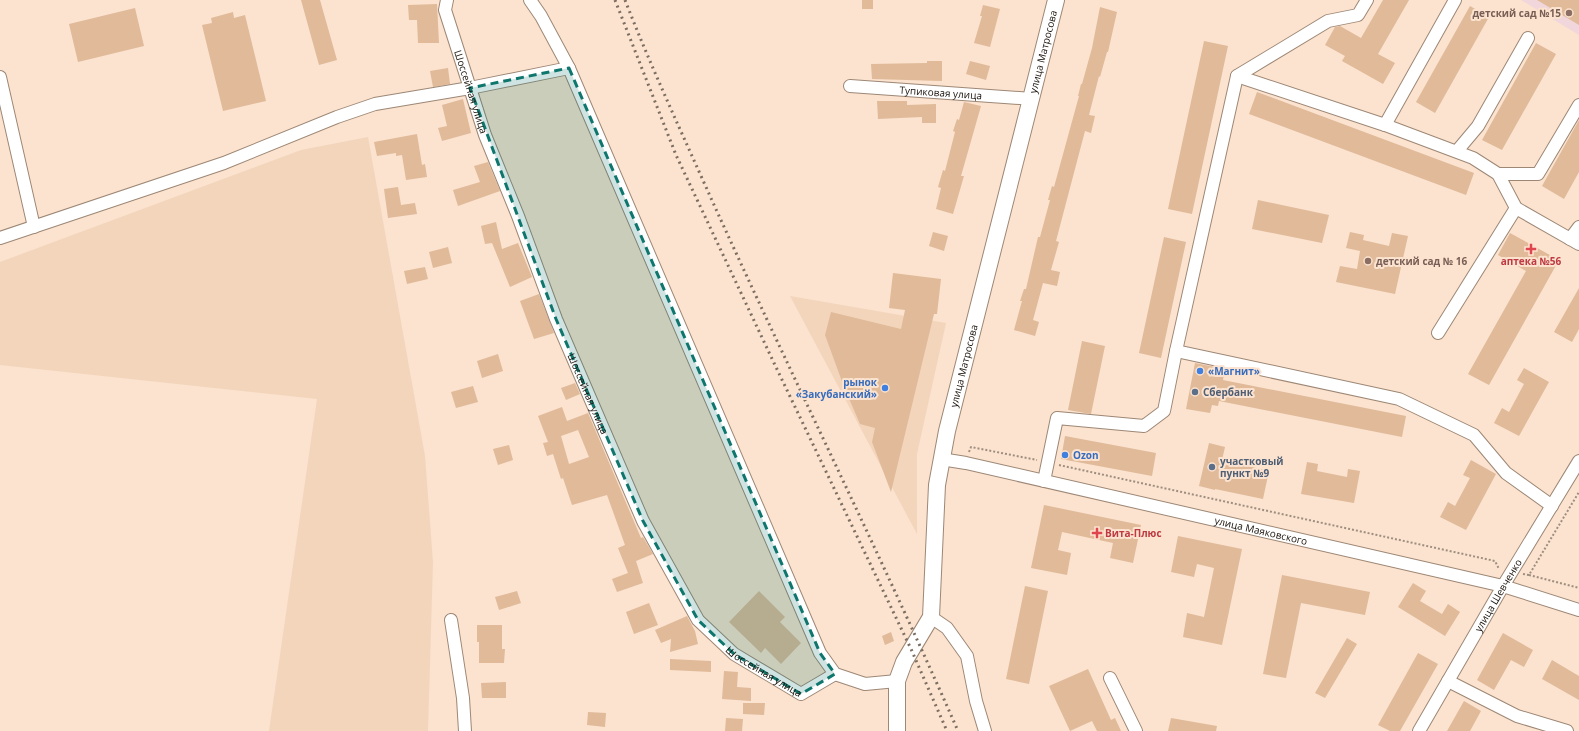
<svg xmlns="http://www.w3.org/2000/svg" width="1579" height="731" font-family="'Open Sans',sans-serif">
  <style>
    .built { fill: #f3d5bb }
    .education { fill: #f1d6db }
    .building { fill: #e0ba99; fill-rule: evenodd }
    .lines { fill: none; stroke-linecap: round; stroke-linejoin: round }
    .minor-casing { stroke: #9d8775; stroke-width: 14 }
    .major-casing { stroke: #9d8775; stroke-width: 18 }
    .path { stroke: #9f8e7f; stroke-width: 2; stroke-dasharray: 2 2; stroke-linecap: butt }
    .minor { stroke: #fff; stroke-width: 12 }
    .major { stroke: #fff; stroke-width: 16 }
    .rail { stroke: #7d6e61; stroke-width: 3; stroke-dasharray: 2 4; stroke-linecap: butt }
    .marked { fill: #0f766e; fill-opacity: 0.2; stroke: #0f766e; stroke-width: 3; stroke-dasharray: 8 5; stroke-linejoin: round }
    .education-dot { fill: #8d6e63; stroke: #fbe3cf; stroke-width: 1.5 }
    .health-dot { fill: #e0444e; stroke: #fbe3cf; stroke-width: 1.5 }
    .shop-dot { fill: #3f7fe0; stroke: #fbe3cf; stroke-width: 1.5 }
    .service-dot { fill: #5c6f8a; stroke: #fbe3cf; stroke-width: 1.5 }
    .labels { text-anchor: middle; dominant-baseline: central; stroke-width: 4; stroke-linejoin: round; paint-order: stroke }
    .education-label { font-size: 10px; font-weight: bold; fill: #785e54; stroke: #fbe3cf; text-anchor: end }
    .street-label { font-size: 10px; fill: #19110a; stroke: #fbe3cf }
    .health-label { font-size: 10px; font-weight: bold; fill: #be3a42; stroke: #fbe3cf }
    .shop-label { font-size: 10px; font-weight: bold; fill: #366cbe; stroke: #fbe3cf; text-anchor: start }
    .service-label { font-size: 10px; font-weight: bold; fill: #4e5e75; stroke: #fbe3cf; text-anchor: start }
  </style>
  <rect width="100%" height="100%" fill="#fbe3cf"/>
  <!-- built -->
  <path class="built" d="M 368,137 L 425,456 L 433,562 L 428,731 L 269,731 L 317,399 L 0,365 L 0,262 L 301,150 Z
    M 790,296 L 946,323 L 917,454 L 917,534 Z"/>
  <!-- education -->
  <path class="education" d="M 1521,0 L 1579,0 L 1579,35 Z"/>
  <!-- building -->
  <path class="building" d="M 301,0 L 320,0 L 337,60 L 319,65 Z
    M 862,0 L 873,0 L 873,9 L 862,9 Z
    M 1383,0 L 1409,0 L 1378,54 L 1395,63 L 1383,84 L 1342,61 L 1345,56 L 1325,45 L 1335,27 L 1340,26 L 1361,38 Z
    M 1537,0 L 1579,0 L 1579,25 Z
    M 437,4 L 439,43 L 418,43 L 417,20 L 409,20 L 408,5 Z
    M 983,5 L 1000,9 L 990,47 L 974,43 L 982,16 L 980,16 Z
    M 1470,6 L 1489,17 L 1435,113 L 1416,102 Z
    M 1100,7 L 1117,12 L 1108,52 L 1107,52 L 1100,77 L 1099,76 L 1089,115 L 1095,116 L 1091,133 L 1085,131 L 1056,241 L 1059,242 L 1051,270 L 1060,272 L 1057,286 L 1043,283 L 1033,320 L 1039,322 L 1035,336 L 1014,330 L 1022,301 L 1020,301 L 1024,289 L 1026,289 L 1038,237 L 1040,237 L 1050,200 L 1048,200 L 1052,186 L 1054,187 L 1079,96 L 1078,96 L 1081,84 L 1082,84 L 1092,48 Z
    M 135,8 L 144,46 L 78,62 L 69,24 Z
    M 233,12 L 234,18 L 245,15 L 266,101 L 223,111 L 202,25 L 212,23 L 211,18 Z
    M 1204,41 L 1228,46 L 1192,214 L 1168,209 Z
    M 1536,43 L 1556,54 L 1502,150 L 1482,140 Z
    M 927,61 L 942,61 L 942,81 L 872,79 L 871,64 L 927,63 Z
    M 970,61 L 990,66 L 986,80 L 966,74 Z
    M 448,68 L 450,84 L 433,87 L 430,71 Z
    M 1257,92 L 1474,173 L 1466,195 L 1249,114 Z
    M 463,99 L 471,133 L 442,141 L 438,128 L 447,126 L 442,105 Z
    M 877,101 L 907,101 L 907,105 L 936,104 L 936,123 L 922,123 L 922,117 L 878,119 Z
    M 964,102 L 981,106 L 961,176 L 964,176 L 953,214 L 936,209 L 941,188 L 938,187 L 943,170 L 945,171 L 955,132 L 953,131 L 957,119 L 959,120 Z
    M 1579,120 L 1579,172 L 1564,199 L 1542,186 Z
    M 417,134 L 422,165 L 425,164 L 427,177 L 406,180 L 402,155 L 396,156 L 396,153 L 377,156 L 374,142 Z
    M 488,162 L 500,191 L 458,206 L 453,190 L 480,182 L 474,166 Z
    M 398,187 L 401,205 L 415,203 L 417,214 L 388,218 L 384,189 Z
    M 1258,200 L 1329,215 L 1322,243 L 1252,229 Z
    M 496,222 L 502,249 L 518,243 L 532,277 L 510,287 L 492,243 L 485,244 L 481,226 Z
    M 933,232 L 948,236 L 944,251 L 929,246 Z
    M 1350,232 L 1364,235 L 1363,240 L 1389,246 L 1392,233 L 1408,236 L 1395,294 L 1336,282 L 1340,266 L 1357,269 L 1360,251 L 1346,248 Z
    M 1510,233 L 1559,260 L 1489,385 L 1468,374 L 1526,271 L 1498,255 Z
    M 1164,237 L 1186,242 L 1161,358 L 1139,353 Z
    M 448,247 L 452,263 L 433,268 L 429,252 Z
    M 425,267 L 428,279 L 407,284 L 404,271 Z
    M 893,273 L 941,279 L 937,314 L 934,314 L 891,492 L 872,442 L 875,428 L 860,424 L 844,387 L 825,335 L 831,312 L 901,329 L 905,310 L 889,308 Z
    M 1579,288 L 1579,329 L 1572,342 L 1554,332 Z
    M 539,294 L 554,333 L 534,339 L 520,301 Z
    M 1082,341 L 1105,346 L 1091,414 L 1068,410 Z
    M 498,354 L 503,371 L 482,378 L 477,361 Z
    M 1195,363 L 1225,369 L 1223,380 L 1406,416 L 1402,437 L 1219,401 L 1218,406 L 1212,405 L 1210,413 L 1186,409 Z
    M 1524,368 L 1549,382 L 1519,436 L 1494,423 L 1502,408 L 1509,412 L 1524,384 L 1517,380 Z
    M 575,383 L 580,394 L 566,400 L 561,388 Z
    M 473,386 L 478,402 L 456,408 L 451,392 Z
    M 562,407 L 567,421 L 588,413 L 641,538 L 643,537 L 653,554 L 636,561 L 643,583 L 617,592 L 612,579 L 628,573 L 618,548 L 625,545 L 607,495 L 572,505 L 563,478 L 561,479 L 553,454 L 547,456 L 543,443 L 548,442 L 538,416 ZM 578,430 L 589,457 L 569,464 L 561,436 Z
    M 1065,436 L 1156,453 L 1152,476 L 1061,459 Z
    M 1209,443 L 1225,447 L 1222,460 L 1269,471 L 1263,499 L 1215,489 L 1215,490 L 1199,486 Z
    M 509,445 L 513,460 L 498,465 L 493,449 Z
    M 1471,460 L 1496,474 L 1466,530 L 1440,517 L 1448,502 L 1455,506 L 1470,478 L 1463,475 Z
    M 1307,462 L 1318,464 L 1317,471 L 1347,477 L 1348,469 L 1360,471 L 1354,503 L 1301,494 Z
    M 1044,505 L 1141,525 L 1133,563 L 1110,558 L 1113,543 L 1062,532 L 1058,550 L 1071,553 L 1067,575 L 1031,568 Z
    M 1178,536 L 1242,549 L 1222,645 L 1183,637 L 1187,613 L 1204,617 L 1214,568 L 1197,564 L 1194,577 L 1171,572 Z
    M 1282,575 L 1370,592 L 1365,615 L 1301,603 L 1286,678 L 1263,674 Z
    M 1413,583 L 1426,591 L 1420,601 L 1442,614 L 1448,604 L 1460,612 L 1445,636 L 1398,607 Z
    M 1025,586 L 1048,591 L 1029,684 L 1006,679 Z
    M 517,591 L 521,603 L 499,610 L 495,597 Z
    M 759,591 L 785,617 L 780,622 L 801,643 L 781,664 L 765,648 L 761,653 L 729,622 Z
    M 649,603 L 658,625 L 634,634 L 626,612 Z
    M 687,616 L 695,631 L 698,644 L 670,652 L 671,639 L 661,643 L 655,630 Z
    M 477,625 L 502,625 L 502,649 L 505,649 L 504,663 L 479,663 L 479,642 L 477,642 Z
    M 891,632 L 894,641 L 885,645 L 882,636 Z
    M 1503,633 L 1533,650 L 1524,667 L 1511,660 L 1494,690 L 1477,680 Z
    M 1347,638 L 1357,644 L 1325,698 L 1315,693 Z
    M 1418,653 L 1438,664 L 1400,731 L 1390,731 L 1378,725 Z
    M 670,659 L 711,661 L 711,672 L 670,670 Z
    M 1552,660 L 1579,676 L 1579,700 L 1542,679 Z
    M 1088,669 L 1111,720 L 1115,718 L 1121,731 L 1097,731 L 1092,721 L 1070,731 L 1049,686 Z
    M 724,671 L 738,672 L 737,687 L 751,688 L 751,701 L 722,699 Z
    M 506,682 L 506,698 L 482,698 L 481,683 Z
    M 1464,701 L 1481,711 L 1470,731 L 1447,731 Z
    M 743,703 L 765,703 L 764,715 L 743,714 Z
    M 588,712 L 606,713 L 605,727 L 587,725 Z
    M 726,718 L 743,719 L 742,731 L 725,731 Z
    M 1171,718 L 1217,726 L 1216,731 L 1168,731 Z"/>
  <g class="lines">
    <!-- minor casing -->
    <g class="minor-casing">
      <g id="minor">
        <path id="s1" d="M 447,0 L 445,10 L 485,135 L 518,216 L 556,319 L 643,521 L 698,620 L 734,654 L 801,694 L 835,674"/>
        <path d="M 530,0 L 541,16 L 569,68 L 820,653 L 835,674 L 865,684 L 897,681"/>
        <path d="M 1237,76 L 1385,125 L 1473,158 L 1498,174 L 1516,208 L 1579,244"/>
        <path d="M 0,77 L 34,227"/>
        <path id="s2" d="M 850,86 L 1032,99"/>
        <path d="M 1385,125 L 1455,0"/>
        <path d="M 1457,151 L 1478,126 L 1528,38"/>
        <path d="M 1498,174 L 1538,174 L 1579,105"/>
        <path d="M 0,238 L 224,163 L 337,117 L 375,104 L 470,88 L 569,68"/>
        <path d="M 1570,239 L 1579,227"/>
        <path d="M 1438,333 L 1516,208"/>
        <path d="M 1176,351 L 1399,399 L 1474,435 L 1506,473 L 1552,506"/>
        <path id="s3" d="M 941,459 L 966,463 L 1503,586 L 1579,610"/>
        <path d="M 1044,481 L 1057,418 L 1144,426 L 1164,411 L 1176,351 L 1237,76 L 1328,21 L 1358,15 L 1367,0"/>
        <path d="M 931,617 L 947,628 L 967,656 L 976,701 L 985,731"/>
        <path d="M 451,620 L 463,698 L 465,731"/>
        <path d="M 1110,678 L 1136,731"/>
        <path d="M 1448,681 L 1517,716 L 1567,731"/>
        <path id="s4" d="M 1419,731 L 1503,586 L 1579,461"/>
      </g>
    </g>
    <!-- major casing -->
    <g class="major-casing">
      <g id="major">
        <path id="s5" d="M 897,731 L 897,681 L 904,662 L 931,617 L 937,485 L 947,431 L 1056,0"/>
      </g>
    </g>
    <!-- path -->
    <path class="path" d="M 969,452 L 971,447 L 1037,460
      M 1059,465 L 1495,561 L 1499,569
      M 1523,574 L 1529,575 L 1579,492
      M 1529,575 L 1579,588"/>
    <!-- minor -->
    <use href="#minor" class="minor"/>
    <!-- major -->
    <use href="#major" class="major"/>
    <!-- rail -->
    <path class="rail" d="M 615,0 L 676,155 L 774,363 L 911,649 L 947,731
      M 625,0 C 651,67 681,131 710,196 C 791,375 879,551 958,731"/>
  </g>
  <!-- marked area -->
  <path class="marked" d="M 569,68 L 820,653 L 835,674 L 801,694 L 734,654 L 698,620 L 643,521 L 556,319 L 470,88 Z"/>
  <!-- markers -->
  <g class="education-dot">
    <circle cx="1569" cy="13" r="4"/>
    <circle cx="1368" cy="261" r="4"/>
  </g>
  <g class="health-dot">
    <path d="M1529 243h4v4h4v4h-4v4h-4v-4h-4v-4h4z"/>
    <path d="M1095 527h4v4h4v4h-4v4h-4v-4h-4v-4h4z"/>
  </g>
  <g class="shop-dot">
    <circle cx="1200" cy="371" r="4"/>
    <circle cx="885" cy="388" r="4"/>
    <circle cx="1065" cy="455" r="4"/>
  </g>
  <g class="service-dot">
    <circle cx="1195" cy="392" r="4"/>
    <circle cx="1212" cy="467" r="4"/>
  </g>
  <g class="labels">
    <!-- education labels -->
    <g class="education-label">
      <text x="1561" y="13">детский сад №15</text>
      <text x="1376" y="261" text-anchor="start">детский сад № 16</text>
    </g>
    <!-- street labels -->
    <g class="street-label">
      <text stroke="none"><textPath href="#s5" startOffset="701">улица Матросова</textPath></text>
      <text stroke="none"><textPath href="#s1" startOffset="96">Шоссейная улица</textPath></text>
      <text stroke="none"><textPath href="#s2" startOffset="91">Тупиковая улица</textPath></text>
      <text stroke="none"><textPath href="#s5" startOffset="377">улица Матросова</textPath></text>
      <text stroke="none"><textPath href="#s1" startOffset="420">Шоссейная улица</textPath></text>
      <text stroke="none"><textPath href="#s3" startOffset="328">улица Маяковского</textPath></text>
      <text stroke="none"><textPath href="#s4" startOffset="157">улица Шевченко</textPath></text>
      <text stroke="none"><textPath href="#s1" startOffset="756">Шоссейная улица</textPath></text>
    </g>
    <!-- health labels -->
    <g class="health-label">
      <text x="1531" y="261">аптека №56</text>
      <text x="1105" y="533" text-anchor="start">Вита-Плюс</text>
    </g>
    <!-- shop labels -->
    <g class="shop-label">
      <text x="1208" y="371">«Магнит»</text>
      <text x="877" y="382" text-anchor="end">рынок<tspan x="877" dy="12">«Закубанский»</tspan></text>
      <text x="1073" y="455">Ozon</text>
    </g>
    <!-- service labels -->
    <g class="service-label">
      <text x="1203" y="392">Сбербанк</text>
      <text x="1220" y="461">участковый<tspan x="1220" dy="12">пункт №9</tspan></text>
    </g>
  </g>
</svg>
